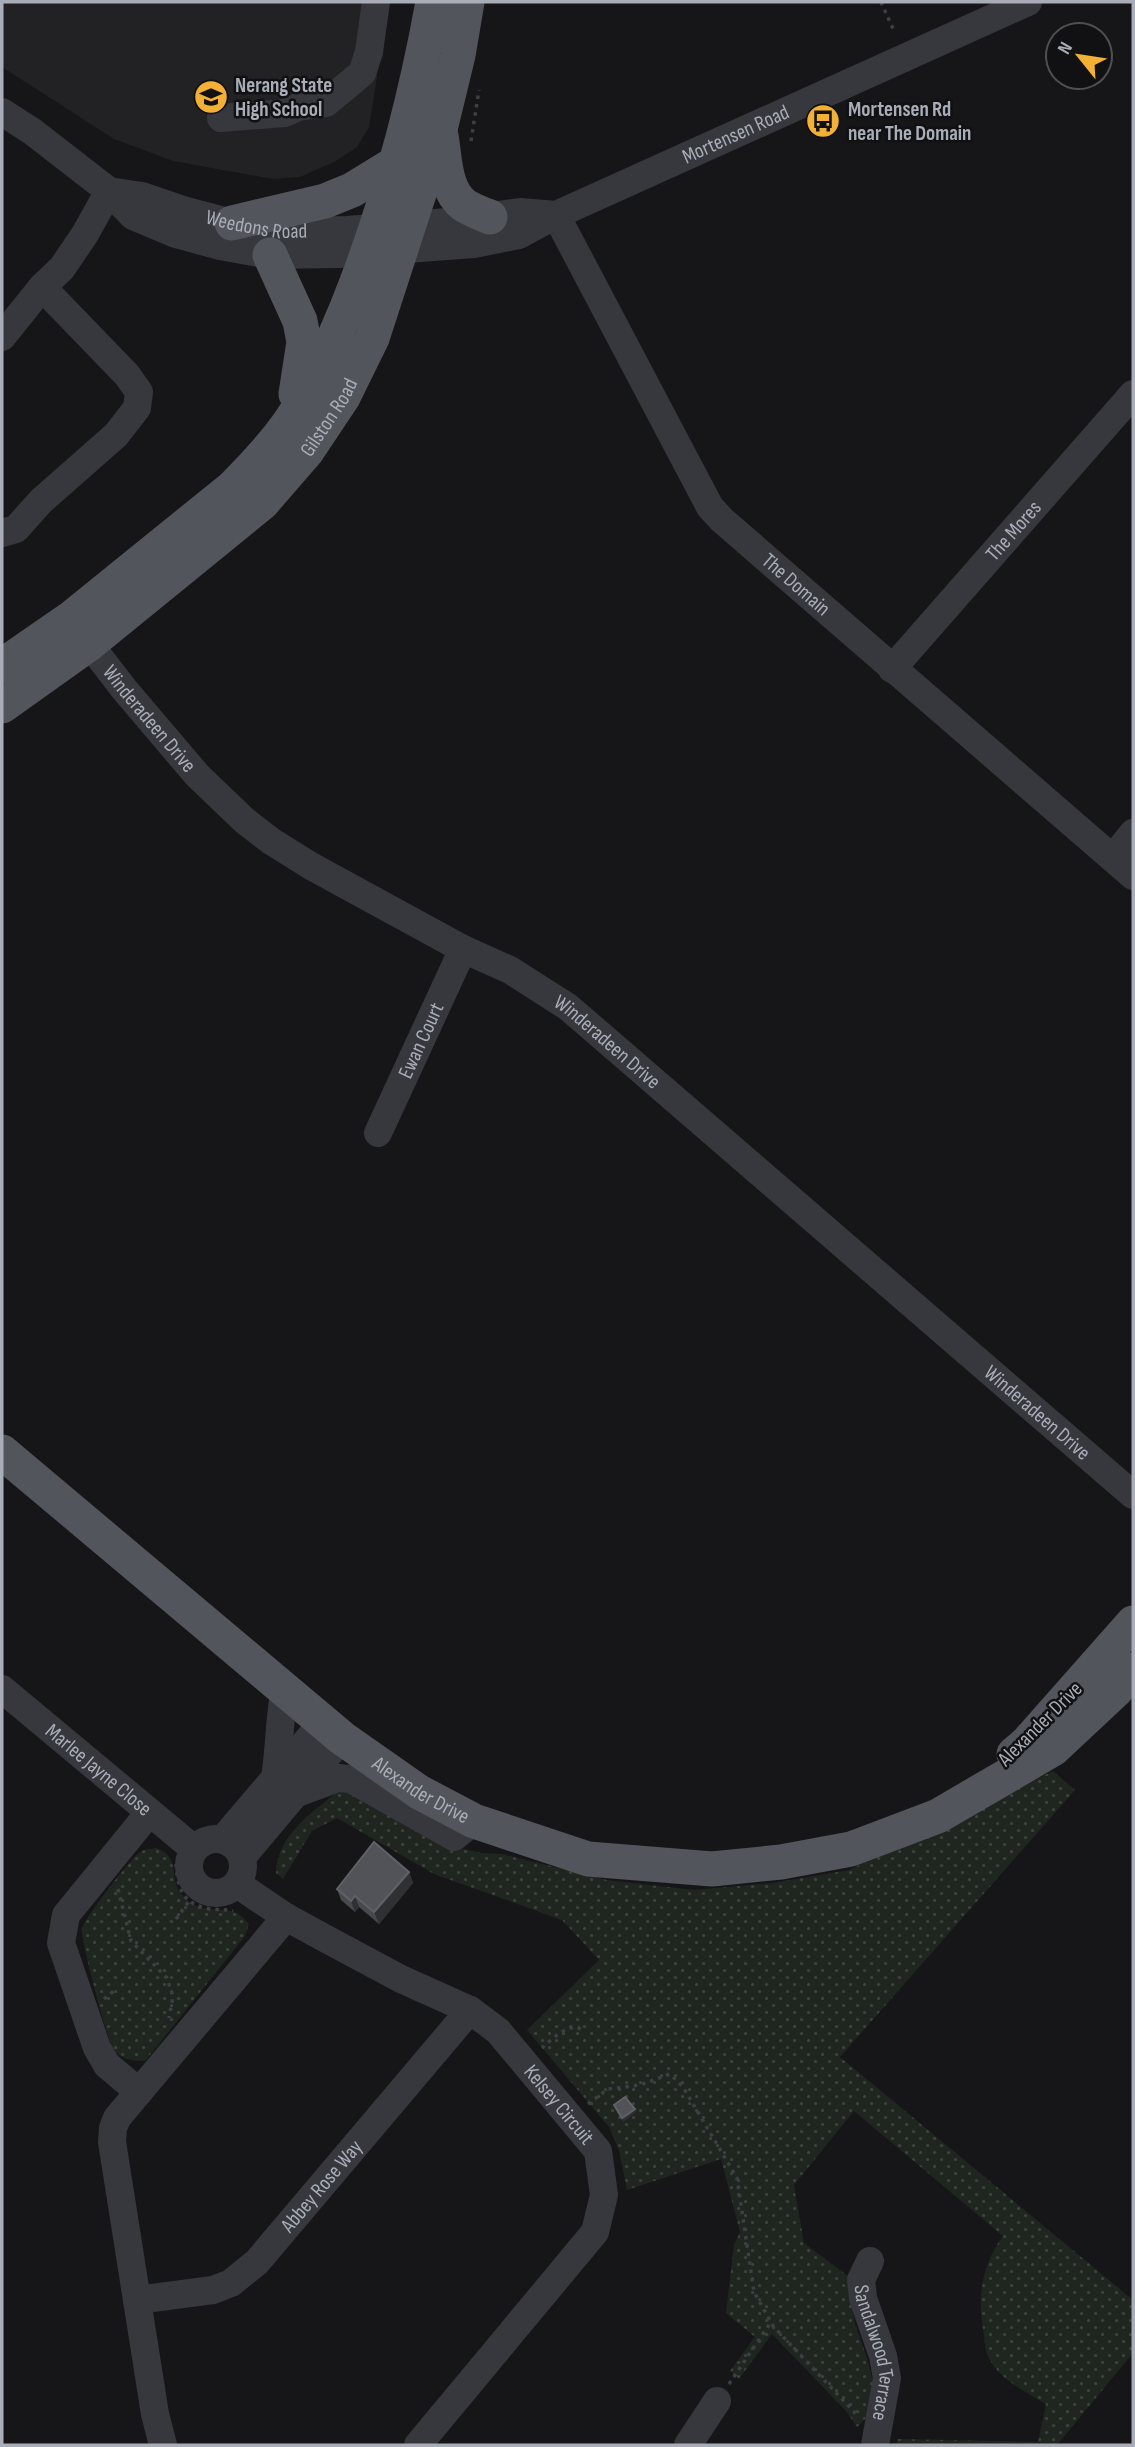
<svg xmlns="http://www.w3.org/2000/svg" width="1135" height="2447" font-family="'Sofia Sans Condensed',sans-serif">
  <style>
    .built { fill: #222225 }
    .park { fill: url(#park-dots) }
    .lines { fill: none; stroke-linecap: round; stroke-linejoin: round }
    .path { stroke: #3d3f44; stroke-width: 3.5; stroke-dasharray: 3.5 5; stroke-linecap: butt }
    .minor { stroke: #37383d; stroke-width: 28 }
    .major { stroke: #53555c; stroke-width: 35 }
    .wall { fill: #47494d }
    .shaded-wall { fill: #2f3033 }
    .building { fill: #525359; stroke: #5f6168; stroke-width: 2 }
    .labels { text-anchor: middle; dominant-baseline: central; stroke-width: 5; stroke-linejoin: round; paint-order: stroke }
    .poi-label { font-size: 21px; font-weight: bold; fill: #a8adb8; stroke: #111113; text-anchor: start }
    .street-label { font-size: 21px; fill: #a8adb8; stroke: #111113 }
  </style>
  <defs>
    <pattern id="park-dots" width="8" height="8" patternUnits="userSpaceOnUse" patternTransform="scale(1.75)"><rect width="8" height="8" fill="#1e261f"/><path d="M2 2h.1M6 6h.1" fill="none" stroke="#3c433d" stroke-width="1.8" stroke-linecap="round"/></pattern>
  </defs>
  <rect width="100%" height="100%" fill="#161618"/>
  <!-- built -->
  <path class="built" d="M 2,2 L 389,2 L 369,127 L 357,147 L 336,161 L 300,177 L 273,179 L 173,161 L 114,139 L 2,67 Z"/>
  <!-- park -->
  <path class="park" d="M 1053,1771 L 1075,1790 L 840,2057 L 1133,2300 L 1133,2353 L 1057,2445 L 897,2445 L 897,2439 L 1038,2442 L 1046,2404 C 1027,2393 997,2378 988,2356 C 985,2350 985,2341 984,2335 C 977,2298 981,2266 1003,2236 L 854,2111 L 794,2185 L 804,2243 L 848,2276 L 855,2324 L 867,2358 L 874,2385 L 871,2413 L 857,2427 L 846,2411 L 772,2334 L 739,2379 L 730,2371 L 755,2337 L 726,2313 L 734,2245 L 740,2232 L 721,2159 L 627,2190 L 619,2150 L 609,2127 L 527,2030 L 599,1960 L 562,1920 L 434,1874 L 337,1818 L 312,1831 L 283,1879 L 276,1873 C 277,1835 312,1813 338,1791 L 356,1793 L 435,1842 L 481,1853 L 502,1854 L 607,1880 L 694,1890 L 773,1883 L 849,1870 Z
    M 156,1848 C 184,1858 166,1881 184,1897 C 202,1915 218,1906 237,1913 C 241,1915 246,1921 249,1924 L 245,1936 L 146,2060 C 134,2062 121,2060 113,2048 C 107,2038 80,1938 82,1929 C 84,1919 131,1858 140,1852 C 144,1849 151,1849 156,1848 Z"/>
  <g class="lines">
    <!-- path -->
    <path class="path" d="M 881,2 L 895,33
      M 471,141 L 479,90
      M 176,1864 C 178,1889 182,1904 210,1909 C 218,1910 225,1909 233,1911
      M 118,1889 L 131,1941 L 167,1978 L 173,1996 L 169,2018
      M 176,1919 L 190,1900
      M 104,1999 L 116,1989
      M 542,2048 C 552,2039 564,2027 578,2027 L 581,2030
      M 588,2104 L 608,2089 L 640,2085 L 670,2074 L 683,2087 L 737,2178 L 754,2292 L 773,2326 L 857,2415
      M 729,2384 L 771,2322"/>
    <!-- minor -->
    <g class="minor">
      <path id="s1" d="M 2,112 L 33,132 L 109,191 L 133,216 L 176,234 L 220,246 L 270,255 L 339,254 L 474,244 L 519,235 L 556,215 L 1028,2"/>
      <path d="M 221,118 L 285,113 L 298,107 L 326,103 L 362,73 L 369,52 L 376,2"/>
      <path id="s2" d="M 109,191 L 142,196 L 183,210 L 232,223 L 277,231 L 347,230 L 448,222 L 520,212 L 556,215"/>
      <path id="s3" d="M 556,215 L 710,507 L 722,520 L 1133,876"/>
      <path d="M 2,337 L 42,287 L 62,268 L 85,234 L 109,191"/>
      <path d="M 2,533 L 16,529 L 41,501 L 116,435 L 137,408 L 139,392 L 127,375 L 42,287"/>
      <path id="s4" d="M 77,628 L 124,689 L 197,775 L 245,821 L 271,841 L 311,866 L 463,949 L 510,970 L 568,1007 L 1133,1495"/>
      <path id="s5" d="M 892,669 L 1133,394"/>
      <path d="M 1113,858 L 1133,833"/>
      <path id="s6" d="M 378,1133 L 463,949"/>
      <path id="s7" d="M 2,1689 L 194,1849"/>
      <path d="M 275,1777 C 280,1747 279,1718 285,1689"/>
      <path d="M 295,1794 L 338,1778 L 351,1779 L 454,1837 L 474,1821"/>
      <circle cx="216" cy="1866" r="27"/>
      <path d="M 223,1839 L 323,1722"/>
      <path d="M 243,1856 L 342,1738"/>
      <path id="s8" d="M 237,1884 L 286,1917 L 330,1941 L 401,1979 L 470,2010 L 498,2031 L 598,2151 L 604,2195 L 595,2232 L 418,2445"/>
      <path d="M 139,2092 L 107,2065 L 97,2048 L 61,1943 L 66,1915 L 149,1813"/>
      <path id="s9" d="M 870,2261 L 861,2280 L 863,2298 L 883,2356 L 887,2378 L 875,2445"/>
      <path id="s10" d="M 137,2300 L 213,2290 L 231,2283 L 257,2262 L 470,2010"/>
      <path d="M 163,2445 L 155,2414 L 112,2142 L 113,2128 L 117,2118 L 286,1917"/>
      <path d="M 688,2445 L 717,2401"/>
    </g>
    <!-- major -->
    <g class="major">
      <path d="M 441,136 C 445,158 444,190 464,205 C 472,210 482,214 490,217"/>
      <path d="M 232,223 L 325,201 L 352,190 L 396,163"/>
      <path d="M 270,255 L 300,321 L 304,342 L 296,394"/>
      <path d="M 2,666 L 70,619 L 232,488 C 253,467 274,445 291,420 C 315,386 330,347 346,310 C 386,211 414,107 433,2"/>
      <path id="s11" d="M 2,706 L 89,644 L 262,503 L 307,451 L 343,397 L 372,338 L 440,129 L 458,55 L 467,2"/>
      <path id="s12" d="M 2,1452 L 342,1738 L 419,1792 L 474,1821 L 588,1859 L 712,1869 L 781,1862 L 851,1849 L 938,1816 L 1053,1749 L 1115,1691 L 1133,1670"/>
      <path d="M 1014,1754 L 1027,1743 L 1133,1623"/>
    </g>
  </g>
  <!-- wall -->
  <path class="wall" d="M 409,1872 L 413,1883 L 379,1924 L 359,1907 L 355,1912 L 341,1900 L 337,1889 Z"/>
  <!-- shaded-wall -->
  <path class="shaded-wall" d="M 409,1872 L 413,1883 L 379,1924 L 374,1912 Z
    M 355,1896 L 359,1907 L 355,1912 L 351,1901 Z
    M 635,2109 L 636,2112 L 623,2122 L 622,2118 Z"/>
  <!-- building -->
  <path class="building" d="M 374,1842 L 409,1872 L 374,1912 L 355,1896 L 351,1901 L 337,1889 Z
    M 625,2097 L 635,2109 L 622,2118 L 614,2105 Z"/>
  <!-- icons -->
  <defs>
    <g id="school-disc" transform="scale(1.75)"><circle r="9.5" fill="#f2b134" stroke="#111113"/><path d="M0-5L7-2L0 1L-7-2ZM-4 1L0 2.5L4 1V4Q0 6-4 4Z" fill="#111"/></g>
    <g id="bus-disc" transform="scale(1.75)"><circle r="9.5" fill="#f2b134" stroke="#111113"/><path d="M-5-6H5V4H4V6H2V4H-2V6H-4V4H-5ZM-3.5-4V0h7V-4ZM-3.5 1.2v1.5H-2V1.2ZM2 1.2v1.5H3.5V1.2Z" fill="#111"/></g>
  </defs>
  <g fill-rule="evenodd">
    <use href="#school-disc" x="211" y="97"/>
    <use href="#bus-disc" x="823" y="121"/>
  </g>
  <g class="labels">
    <!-- poi labels -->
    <g class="poi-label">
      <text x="235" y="85">Nerang State<tspan x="235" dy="24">High School</tspan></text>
      <text x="848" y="109">Mortensen Rd<tspan x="848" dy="24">near The Domain</tspan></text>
    </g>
    <!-- street labels -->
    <g class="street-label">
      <text stroke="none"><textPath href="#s1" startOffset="800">Mortensen Road</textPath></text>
      <text stroke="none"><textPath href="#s2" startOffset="152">Weedons Road</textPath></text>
      <text stroke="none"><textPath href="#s11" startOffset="439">Gilston Road</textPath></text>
      <text stroke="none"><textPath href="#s5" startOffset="184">The Mores</textPath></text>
      <text stroke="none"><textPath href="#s3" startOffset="446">The Domain</textPath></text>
      <text stroke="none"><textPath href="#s4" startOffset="116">Winderadeen Drive</textPath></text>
      <text stroke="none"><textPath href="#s6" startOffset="102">Ewan Court</textPath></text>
      <text stroke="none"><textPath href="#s4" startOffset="682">Winderadeen Drive</textPath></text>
      <text stroke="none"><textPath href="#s4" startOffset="1250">Winderadeen Drive</textPath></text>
      <text transform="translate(1040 1724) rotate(-45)">Alexander Drive</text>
      <text stroke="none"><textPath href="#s7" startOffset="126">Marlee Jayne Close</textPath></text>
      <text stroke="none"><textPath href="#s12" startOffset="539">Alexander Drive</textPath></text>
      <text stroke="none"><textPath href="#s8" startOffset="396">Kelsey Circuit</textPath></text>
      <text stroke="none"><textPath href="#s10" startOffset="229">Abbey Rose Way</textPath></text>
      <text stroke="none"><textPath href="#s9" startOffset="96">Sandalwood Terrace</textPath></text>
    </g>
  </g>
  <!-- border -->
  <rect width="1135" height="2447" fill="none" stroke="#a8adb8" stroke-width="7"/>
  <!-- north arrow -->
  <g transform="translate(1079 56) rotate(300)"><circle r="33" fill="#111113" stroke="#4d4f55" stroke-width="2"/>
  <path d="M0-5L12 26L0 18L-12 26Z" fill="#f2b134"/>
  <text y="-10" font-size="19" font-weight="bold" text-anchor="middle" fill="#a8adb8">N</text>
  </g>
</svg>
